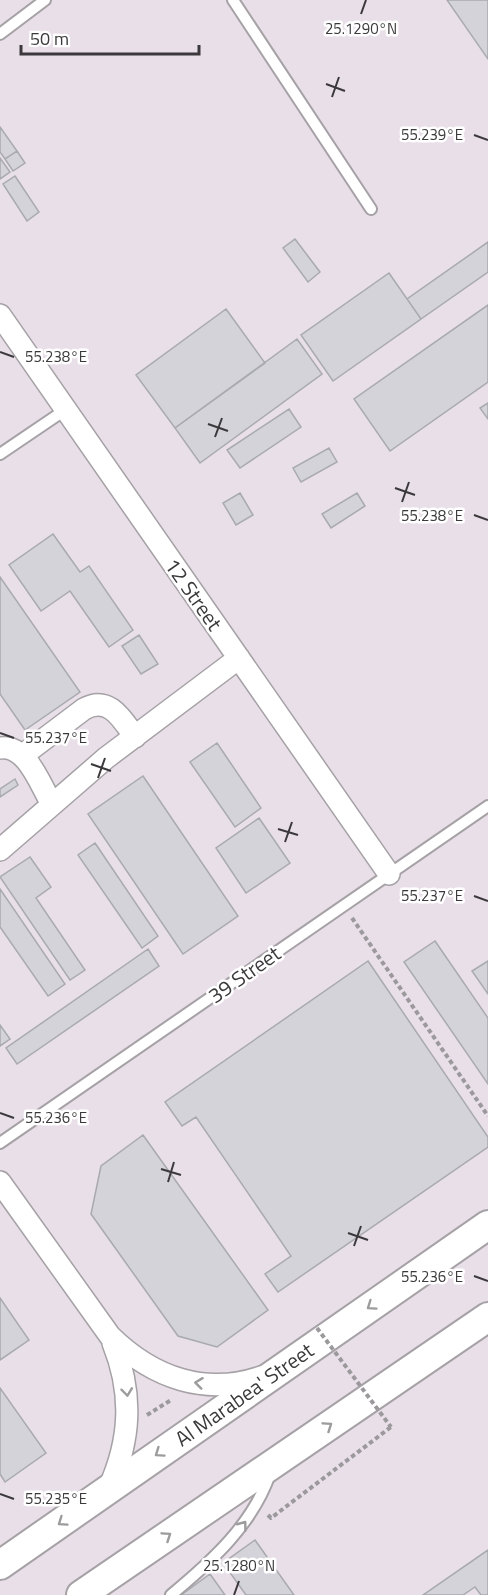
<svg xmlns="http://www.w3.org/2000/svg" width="488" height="1595" font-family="'Titillium Web',sans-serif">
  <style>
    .built { fill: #e8dfe8 }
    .building { fill: #d3d3d9; stroke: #a9aaaf; stroke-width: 1.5 }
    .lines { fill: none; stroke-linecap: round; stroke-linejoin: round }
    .service-casing { stroke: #a5a1a5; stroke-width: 14 }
    .minor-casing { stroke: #a5a1a5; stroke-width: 24 }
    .secondary-casing { stroke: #a5a1a5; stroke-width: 32 }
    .path { stroke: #9c999c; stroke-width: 4; stroke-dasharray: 4.5 3; stroke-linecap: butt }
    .service { stroke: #fff; stroke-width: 10 }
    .minor { stroke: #fff; stroke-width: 21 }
    .secondary { stroke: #fff; stroke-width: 28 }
    .path-bridge { stroke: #9c999c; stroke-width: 4; stroke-dasharray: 4.5 3; stroke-linecap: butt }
    .oneway { stroke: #9d9c9d }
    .ticks { fill: none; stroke: #3b393b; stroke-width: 2 }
    .labels { text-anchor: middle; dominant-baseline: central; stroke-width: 5; stroke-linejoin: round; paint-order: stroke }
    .street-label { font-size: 21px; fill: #3b393b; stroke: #fff }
    .ticks-label { font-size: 15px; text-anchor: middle; fill: #3b393b; stroke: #fff; stroke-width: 5; stroke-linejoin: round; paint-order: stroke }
  </style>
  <rect width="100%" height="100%" fill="#f3eef3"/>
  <!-- built -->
  <path class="built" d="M 0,0 L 488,0 L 488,1595 L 0,1595 Z"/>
  <!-- building -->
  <path class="building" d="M 447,0 L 488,0 L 488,59 Z
    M 0,127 L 17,151 L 5,159 L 0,152 Z
    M 17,151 L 25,163 L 13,171 L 5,159 Z
    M 0,158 L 10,172 L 0,179 Z
    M 15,176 L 39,212 L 27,221 L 3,184 Z
    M 295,239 L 320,272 L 308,282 L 283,248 Z
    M 488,242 L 488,272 L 421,319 L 407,299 Z
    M 389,273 L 421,319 L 333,381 L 301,335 Z
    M 488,305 L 488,382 L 390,451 L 354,399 Z
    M 226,309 L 265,363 L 175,428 L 136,375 Z
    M 297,339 L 322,374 L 200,463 L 175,428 Z
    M 488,403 L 488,419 L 480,408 Z
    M 289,409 L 301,427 L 240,468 L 227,450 Z
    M 329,448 L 337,462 L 301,482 L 293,468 Z
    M 240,493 L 253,515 L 236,525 L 223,503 Z
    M 357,493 L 365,506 L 331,528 L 322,514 Z
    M 53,534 L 80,572 L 89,566 L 133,630 L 109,647 L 70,591 L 41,611 L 9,565 Z
    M 0,577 L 80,692 L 25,730 L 0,694 Z
    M 139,635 L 158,664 L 141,674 L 122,646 Z
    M 217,743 L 261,808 L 235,827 L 190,762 Z
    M 143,776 L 238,916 L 183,954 L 88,814 Z
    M 15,779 L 18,785 L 0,797 L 0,789 Z
    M 259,818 L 290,863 L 246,893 L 216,848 Z
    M 95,843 L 158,936 L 142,948 L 78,855 Z
    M 30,857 L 51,887 L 36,898 L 85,970 L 70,980 L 0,877 Z
    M 0,889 L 65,984 L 48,996 L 0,927 Z
    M 435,941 L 488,1018 L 488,1084 L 404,962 Z
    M 148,949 L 159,966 L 17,1064 L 6,1048 Z
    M 368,961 L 488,1137 L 488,1147 L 278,1292 L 265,1274 L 291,1256 L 196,1117 L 182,1126 L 165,1102 Z
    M 488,961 L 488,994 L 472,971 Z
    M 0,1025 L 10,1039 L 0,1046 Z
    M 143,1135 L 268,1310 L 217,1347 L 178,1336 L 91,1214 L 101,1166 Z
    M 0,1298 L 29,1340 L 0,1360 Z
    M 0,1388 L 46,1453 L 5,1482 L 0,1474 Z
    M 255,1540 L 294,1595 L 246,1595 L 223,1563 Z
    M 488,1550 L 488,1595 L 481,1595 L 475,1587 L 463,1595 L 423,1595 Z
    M 210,1574 L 225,1595 L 181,1595 Z"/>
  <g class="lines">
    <!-- service casing -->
    <g class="service-casing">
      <path id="service" d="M 233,0 L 371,209
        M 0,34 L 45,0
        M 0,454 L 65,410
        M 0,1143 L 488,806
        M 171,1595 C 212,1561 252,1525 270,1474"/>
    </g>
    <!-- minor casing -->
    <g class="minor-casing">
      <path id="minor" d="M 0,315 L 389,874
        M 0,748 C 27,744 40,785 52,804
        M 23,755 L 84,709 C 109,695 122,719 135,737
        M 0,850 L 106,758 L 239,658
        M 0,1182 L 110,1336 C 153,1378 206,1397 264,1376
        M 109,1488 C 131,1439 133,1393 113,1343"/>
    </g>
    <!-- secondary casing -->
    <g class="secondary-casing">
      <path id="secondary" d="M 0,1565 L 488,1225
        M 81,1595 L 488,1317"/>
    </g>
    <!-- path -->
    <path class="path" d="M 352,918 L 488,1116
      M 147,1415 L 171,1400
      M 268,1515 L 271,1518 L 391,1427"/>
    <!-- service -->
    <use href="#service" class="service"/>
    <!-- minor -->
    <use href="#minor" class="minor"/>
    <!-- secondary -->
    <use href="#secondary" class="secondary"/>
    <!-- path-bridge -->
    <path class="path-bridge" d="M 317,1328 L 391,1427"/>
  </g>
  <!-- one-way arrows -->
  <defs><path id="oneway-chevron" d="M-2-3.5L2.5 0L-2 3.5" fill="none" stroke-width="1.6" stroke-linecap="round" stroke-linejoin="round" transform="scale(1.5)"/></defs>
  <g class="oneway">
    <use href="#oneway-chevron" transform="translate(371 1306) rotate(145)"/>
    <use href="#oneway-chevron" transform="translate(199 1383) rotate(-173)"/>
    <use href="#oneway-chevron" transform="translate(127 1392) rotate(83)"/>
    <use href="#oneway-chevron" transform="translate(328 1426) rotate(-34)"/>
    <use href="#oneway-chevron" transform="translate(159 1453) rotate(145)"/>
    <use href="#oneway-chevron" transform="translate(62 1522) rotate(145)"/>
    <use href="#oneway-chevron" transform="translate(243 1525) rotate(-53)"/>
    <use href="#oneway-chevron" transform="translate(167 1536) rotate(-34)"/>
  </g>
  <!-- ticks -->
  <path class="ticks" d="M 361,14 L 366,0M 326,84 L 345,91M 332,97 L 339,77M 474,135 L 488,140M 0,352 L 14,357M 208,424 L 228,431M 215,437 L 222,418M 395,488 L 415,495M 402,502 L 409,482M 474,515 L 488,520M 0,733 L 14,738M 91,764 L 111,771M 98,778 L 105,758M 278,829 L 298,835M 285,842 L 292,822M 474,896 L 488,901M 0,1113 L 14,1118M 161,1169 L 181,1175M 168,1182 L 174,1162M 348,1233 L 368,1240M 354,1246 L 361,1226M 474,1276 L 488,1281M 0,1494 L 14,1499M 234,1595 L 239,1581"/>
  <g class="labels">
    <!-- street labels -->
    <g class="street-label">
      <text transform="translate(194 594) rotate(55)">12 Street</text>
      <text transform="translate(244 974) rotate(-35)">39 Street</text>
      <text transform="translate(244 1394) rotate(-35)">Al Marabea' Street</text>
    </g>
  </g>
  <g class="ticks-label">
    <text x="361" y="34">25.1290°N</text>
    <text x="432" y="140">55.239°E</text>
    <text x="56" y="362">55.238°E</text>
    <text x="432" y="521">55.238°E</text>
    <text x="56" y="743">55.237°E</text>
    <text x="432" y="901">55.237°E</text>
    <text x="56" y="1123">55.236°E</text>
    <text x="432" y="1282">55.236°E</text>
    <text x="56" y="1504">55.235°E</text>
    <text x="239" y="1571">25.1280°N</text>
  </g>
  <!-- scale -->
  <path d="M21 45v9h178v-9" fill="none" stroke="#3b393b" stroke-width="3"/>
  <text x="30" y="45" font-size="18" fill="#3b393b" stroke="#ffffff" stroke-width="4.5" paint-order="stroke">50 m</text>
</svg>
